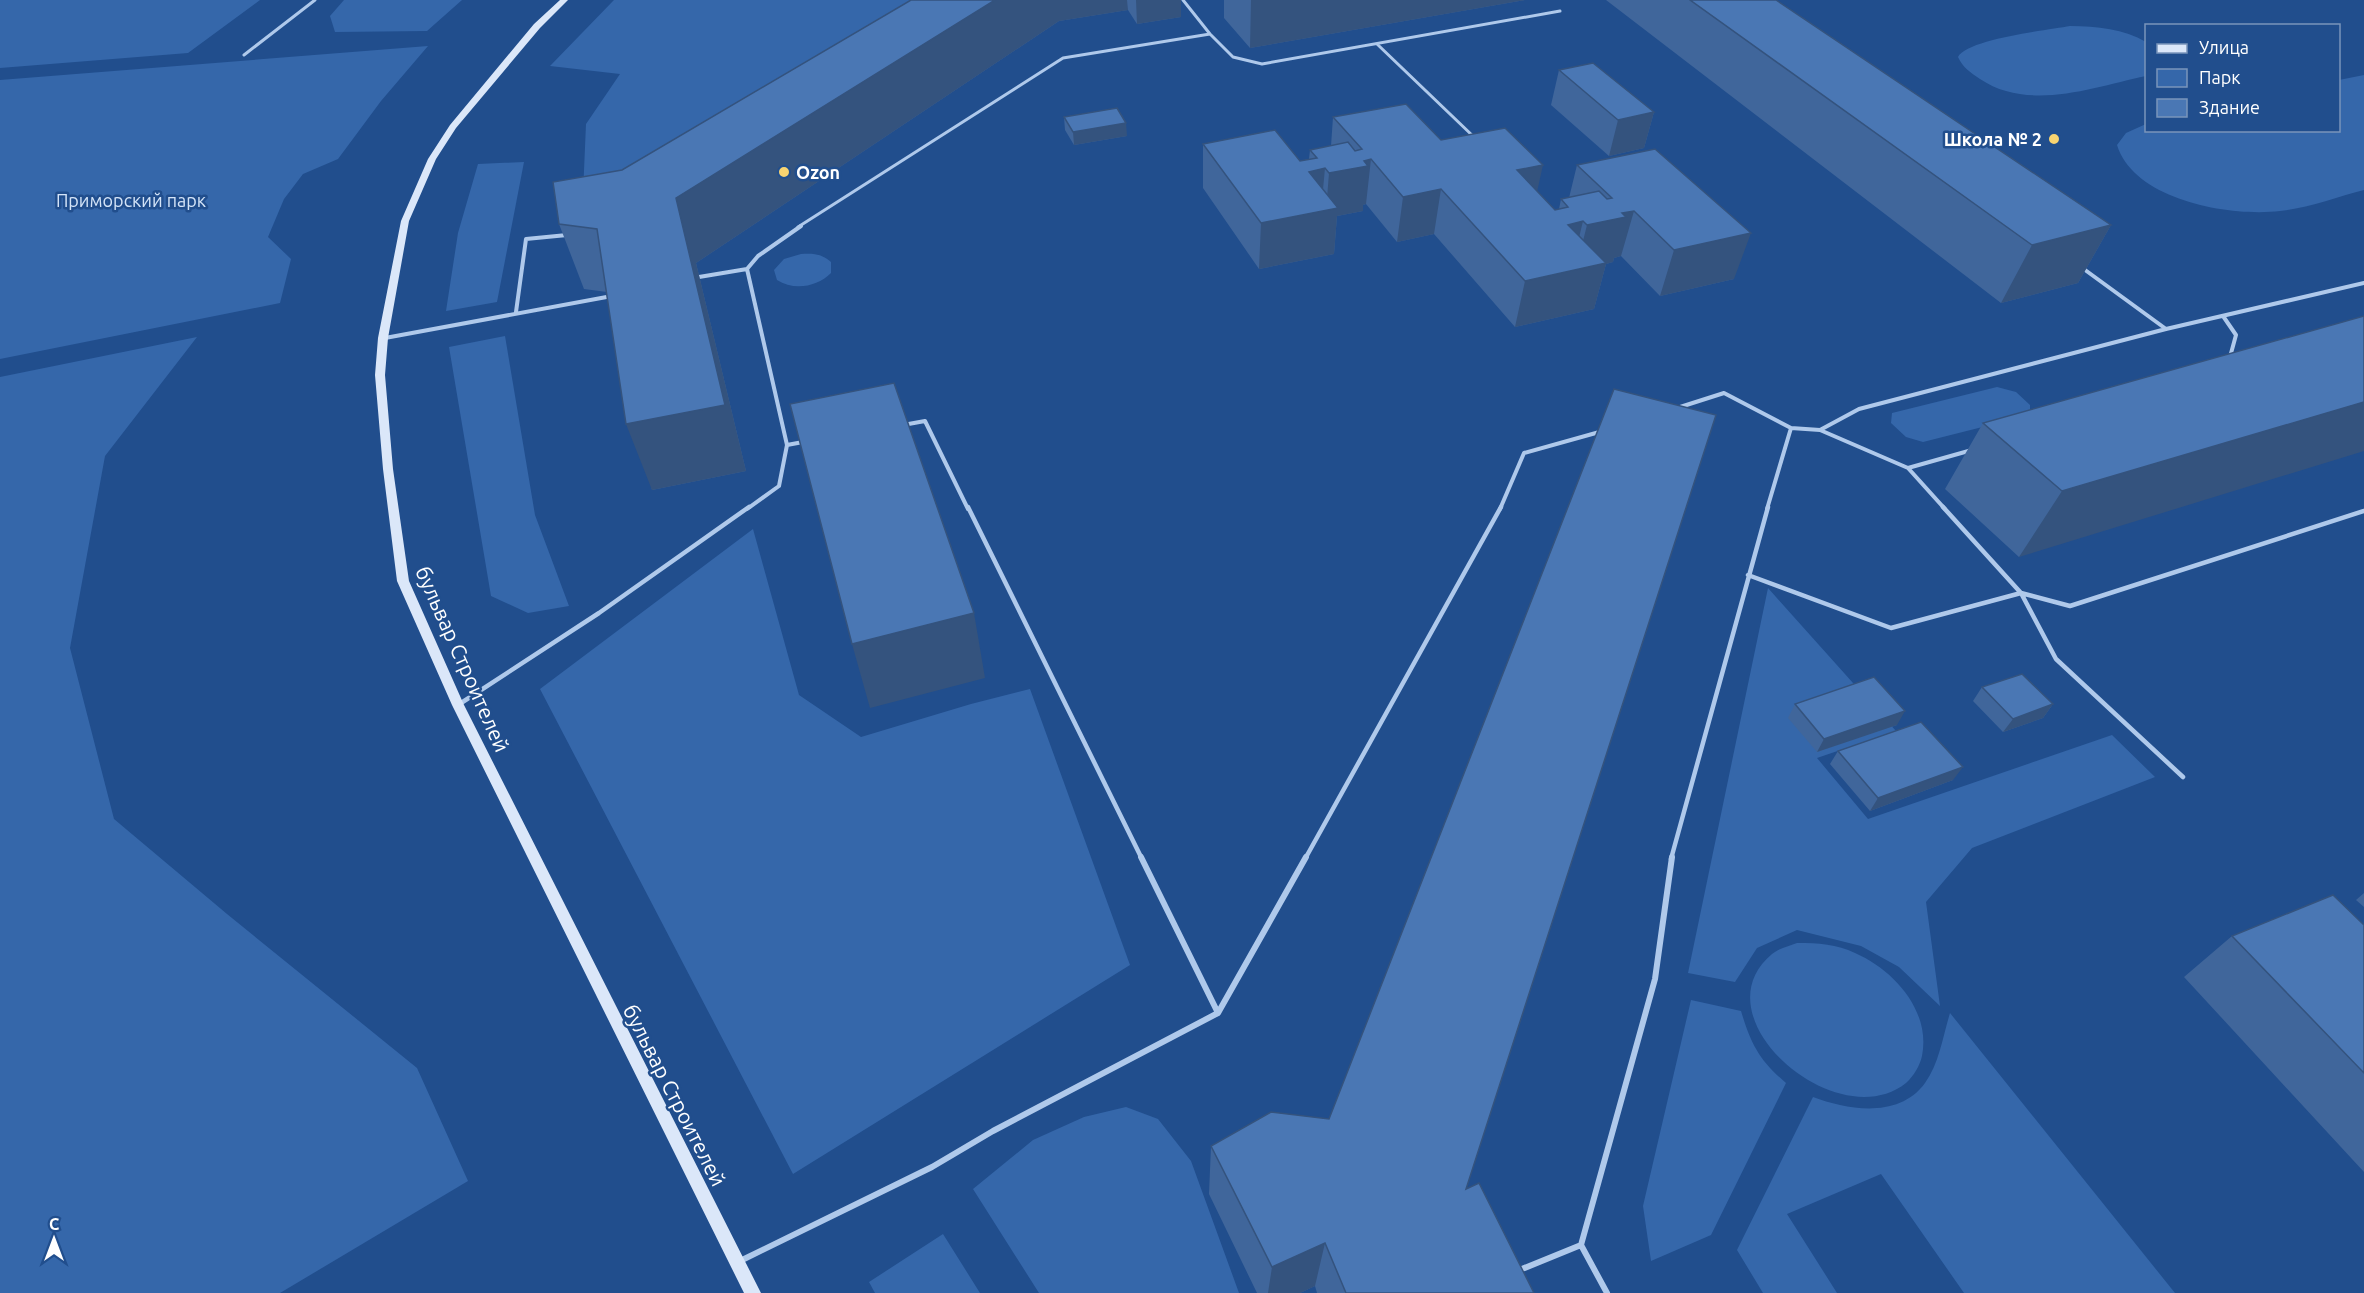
<svg xmlns="http://www.w3.org/2000/svg" width="2364" height="1293" font-family="Ubuntu,sans-serif">
  <style>
    .green { fill: #3567aa }
    .lines { fill: none; stroke-linecap: round; stroke-linejoin: round }
    .lane-far3 { stroke: #afc9eb; stroke-width: 3 }
    .lane-far2 { stroke: #afc9eb; stroke-width: 4 }
    .lane-far1 { stroke: #afc9eb; stroke-width: 4.5 }
    .lane { stroke: #afc9eb; stroke-width: 6 }
    .secondary { fill: #dbe7f9; fill-rule: evenodd }
    .wall { fill: #40669b }
    .shaded-wall { fill: #34537e }
    .building { fill: #4a77b4; stroke: #34537e; stroke-width: 1.5 }
    .poi-dot { fill: #f8d471; stroke: #214e8d; stroke-width: 2 }
    .labels { text-anchor: middle; dominant-baseline: central; stroke-width: 5; stroke-linejoin: round; paint-order: stroke }
    .far-poi-label { font-size: 18px; font-weight: bold; fill: #fff; stroke: #214e8d; text-anchor: end }
    .far-park-label { font-size: 18px; fill: #d4e4f8; stroke: #214e8d }
    .street-label { font-size: 21px; fill: #fff; stroke: #214e8d }
  </style>
  <rect width="100%" height="100%" fill="#214e8d"/>
  <!-- green -->
  <path class="green" d="M 0,0 L 260,0 L 188,53 L 0,68 Z
    M 344,0 L 462,0 L 427,31 L 335,32 L 330,16 Z
    M 614,0 L 946,0 L 582,217 L 586,124 L 620,74 L 550,66 Z
    M 2070,26 C 2097,26 2124,29 2146,42 L 2146,76 C 2094,87 2029,112 1980,79 C 1970,72 1963,68 1958,57 C 1967,39 2048,30 2070,26 Z
    M 428,46 L 381,101 L 338,159 L 303,174 L 284,199 L 268,237 L 291,259 L 280,303 L 0,359 L 0,80 Z
    M 2364,75 L 2364,190 C 2337,197 2308,208 2280,211 C 2229,217 2134,200 2117,145 L 2126,133 L 2146,124 L 2146,130 L 2338,130 L 2339,80 Z
    M 524,162 L 497,302 L 446,311 L 458,233 L 478,164 Z
    M 801,254 C 813,253 822,254 831,262 L 831,273 C 817,287 794,291 777,280 L 774,270 L 784,259 Z
    M 505,336 L 535,515 L 569,606 L 528,613 L 491,596 L 449,347 Z
    M 197,337 L 105,456 L 70,648 L 114,819 L 227,914 L 417,1068 L 468,1181 L 280,1293 L 0,1293 L 0,377 Z
    M 1997,387 L 2016,392 L 2030,405 L 2030,415 L 1923,442 L 1906,437 L 1891,423 L 1892,413 Z
    M 753,529 L 799,695 L 861,737 L 971,704 L 1030,689 L 1130,965 L 793,1174 L 540,689 Z
    M 1768,588 L 1896,731 L 1817,758 L 1868,819 L 2112,735 L 2155,777 L 1972,848 L 1926,902 L 1940,1006 L 1899,967 L 1861,946 L 1797,930 L 1757,948 L 1735,982 L 1688,973 Z
    M 1797,943 C 1818,943 1837,944 1855,953 C 1894,970 1931,1011 1922,1056 C 1920,1065 1914,1076 1906,1083 C 1837,1138 1696,1017 1772,954 C 1779,948 1790,946 1797,943 Z
    M 1691,1000 L 1741,1011 C 1751,1044 1759,1060 1786,1083 L 1711,1235 L 1651,1261 L 1643,1206 Z
    M 1950,1013 L 2175,1293 L 1964,1293 L 1881,1174 L 1787,1214 L 1837,1293 L 1763,1293 L 1737,1250 L 1813,1097 C 1848,1110 1899,1119 1925,1083 C 1939,1064 1943,1036 1950,1013 Z
    M 1126,1107 L 1158,1119 L 1191,1161 L 1239,1293 L 1039,1293 L 973,1189 L 1033,1140 L 1084,1117 Z
    M 943,1234 L 980,1293 L 875,1293 L 869,1282 Z"/>
  <g class="lines">
    <!-- lane-far3 -->
    <path class="lane-far3" d="M 1183,0 L 1210,34 L 1233,57 L 1262,64 L 1560,11
      M 1377,44 L 1475,138
      M 244,55 L 315,0
      M 798,227 L 1063,58 L 1210,34"/>
    <!-- lane-far2 -->
    <path class="lane-far2" d="M 801,226 L 758,256 L 747,269 L 787,445 L 803,442
      M 2081,267 L 2166,329
      M 699,277 L 747,269
      M 516,312 L 526,239 L 567,235
      M 2223,316 L 2236,335 L 2230,357
      M 385,338 L 612,296
      M 1677,408 L 1724,393 L 1791,428
      M 903,425 L 925,421 L 968,509
      M 1820,430 L 1908,468 L 1972,450
      M 1908,468 L 1945,509
      M 747,509 L 779,486 L 787,445
      M 1500,509 L 1524,453 L 1603,431
      M 1767,509 L 1791,428 L 1820,430 L 1859,409 L 2166,329 L 2364,283"/>
    <!-- lane-far1 -->
    <path class="lane-far1" d="M 968,507 L 1142,859
      M 1943,507 L 2021,593 L 2070,606 L 2364,511
      M 1748,575 L 1891,628 L 2021,593 L 2056,659 L 2183,777
      M 458,705 L 599,613 L 749,507
      M 1305,859 L 1501,507
      M 1671,859 L 1768,507"/>
    <!-- lane -->
    <path class="lane" d="M 1218,1013 L 1306,857
      M 740,1261 L 932,1167 L 993,1131 L 1218,1013 L 1141,857
      M 1517,1271 L 1581,1245
      M 1607,1293 L 1581,1245 L 1655,979 L 1672,857"/>
    <!-- secondary -->
    <path class="secondary" d="M 560,0 L 568,0 L 540,28 L 456,128 L 436,159 L 409,221 L 388,338 L 385,375 L 393,469 L 409,581 L 464,705 L 761,1293 L 744,1293 L 452,705 L 397,581 L 383,469 L 375,375 L 378,338 L 401,221 L 428,159 L 450,125 L 534,24 Z"/>
  </g>
  <!-- wall -->
  <path class="wall" d="M 911,0 L 1181,0 L 1181,17 L 1137,24 L 1128,10 L 1059,21 L 696,263 L 746,471 L 652,490 L 607,292 L 584,289 L 559,224 L 622,170 Z
    M 1224,0 L 1525,0 L 1250,48 L 1224,18 Z
    M 1606,0 L 1776,0 L 2111,225 L 2078,283 L 2001,303 Z
    M 1559,70 L 1654,112 L 1644,148 L 1609,156 L 1551,105 Z
    M 1064,117 L 1127,136 L 1074,145 L 1065,130 Z
    M 1333,117 L 1441,140 L 1537,192 L 1555,210 L 1559,209 L 1561,199 L 1569,198 L 1577,165 L 1734,279 L 1660,296 L 1621,256 L 1614,258 L 1613,262 L 1606,264 L 1594,309 L 1515,327 L 1434,234 L 1397,242 L 1366,204 L 1363,205 L 1363,211 L 1337,216 L 1334,254 L 1259,269 L 1203,188 L 1203,144 L 1300,161 L 1309,159 L 1310,150 L 1331,146 Z
    M 2364,316 L 2019,557 L 1945,489 L 1983,423 Z
    M 1982,687 L 2053,704 L 2043,718 L 2003,732 L 1973,701 Z
    M 1795,704 L 1897,725 L 1817,752 L 1788,718 Z
    M 1838,751 L 1953,780 L 1870,811 L 1830,764 Z
    M 2364,893 L 2364,907 L 2356,900 Z
    M 2364,925 L 2364,1172 L 2184,977 L 2232,936 Z
    M 1211,1146 L 1466,1189 L 1534,1293 L 1317,1293 L 1315,1286 L 1300,1293 L 1257,1293 L 1209,1194 Z"/>
  <!-- shaded-wall -->
  <path class="shaded-wall" d="M 995,0 L 1127,0 L 1128,10 L 1059,21 L 696,263 L 746,471 L 652,490 L 626,424 L 676,198 Z
    M 1136,0 L 1181,0 L 1181,17 L 1137,24 Z
    M 1251,0 L 1525,0 L 1250,48 Z
    M 1654,112 L 1644,148 L 1609,156 L 1618,120 Z
    M 1126,123 L 1127,136 L 1074,145 L 1073,132 Z
    M 1371,159 L 1366,204 L 1363,205 L 1363,211 L 1337,216 L 1334,254 L 1259,269 L 1261,223 L 1309,172 L 1325,168 L 1321,211 L 1326,211 L 1329,173 L 1364,161 Z
    M 1543,165 L 1533,210 L 1517,170 Z
    M 1441,189 L 1434,234 L 1397,242 L 1403,197 Z
    M 1634,211 L 1621,256 L 1614,258 L 1613,262 L 1606,264 L 1594,309 L 1515,327 L 1525,281 L 1576,269 L 1587,225 L 1622,213 Z
    M 1583,221 L 1572,267 L 1568,225 Z
    M 2111,225 L 2078,283 L 2001,303 L 2032,245 Z
    M 1751,233 L 1734,279 L 1660,296 L 1674,250 Z
    M 2364,402 L 2364,451 L 2019,557 L 2062,491 Z
    M 974,613 L 985,678 L 870,708 L 852,644 Z
    M 2053,704 L 2043,718 L 2003,732 L 2013,719 Z
    M 1905,711 L 1897,725 L 1817,752 L 1824,739 Z
    M 1963,767 L 1953,780 L 1870,811 L 1878,798 Z
    M 1325,1243 L 1315,1286 L 1300,1293 L 1268,1293 L 1272,1267 Z"/>
  <!-- building -->
  <path class="building" d="M 911,0 L 995,0 L 676,198 L 725,405 L 626,424 L 597,229 L 559,224 L 553,182 L 622,170 Z
    M 1690,0 L 1776,0 L 2111,225 L 2032,245 Z
    M 1593,63 L 1654,112 L 1618,120 L 1559,70 Z
    M 1406,104 L 1441,140 L 1505,128 L 1543,165 L 1517,170 L 1555,210 L 1568,207 L 1561,199 L 1599,191 L 1607,199 L 1612,198 L 1577,165 L 1655,149 L 1751,233 L 1674,250 L 1634,211 L 1622,213 L 1626,217 L 1587,225 L 1583,221 L 1568,225 L 1606,263 L 1525,281 L 1441,189 L 1403,197 L 1371,159 L 1364,161 L 1368,166 L 1329,173 L 1325,168 L 1309,172 L 1338,208 L 1261,223 L 1203,144 L 1275,130 L 1300,161 L 1317,158 L 1310,150 L 1348,142 L 1355,151 L 1362,149 L 1333,117 Z
    M 1117,108 L 1126,123 L 1073,132 L 1064,117 Z
    M 2364,316 L 2364,402 L 2062,491 L 1983,423 Z
    M 894,383 L 974,613 L 852,644 L 790,404 Z
    M 1614,389 L 1716,415 L 1466,1189 L 1479,1183 L 1534,1293 L 1346,1293 L 1325,1243 L 1272,1267 L 1211,1146 L 1271,1112 L 1329,1119 Z
    M 2022,674 L 2053,704 L 2013,719 L 1982,687 Z
    M 1874,677 L 1905,711 L 1824,739 L 1795,704 Z
    M 1921,722 L 1963,767 L 1878,798 L 1838,751 Z
    M 2333,895 L 2364,925 L 2364,1073 L 2232,936 Z"/>
  <!-- markers -->
  <g class="poi-dot">
    <circle cx="2054" cy="139" r="6"/>
    <circle cx="784" cy="172" r="6"/>
  </g>
  <g class="labels">
    <!-- far-poi labels -->
    <g class="far-poi-label">
      <text x="2042" y="139">Школа № 2</text>
      <text x="796" y="172" text-anchor="start">Ozon</text>
    </g>
    <!-- far-park labels -->
    <g class="far-park-label">
      <text x="131" y="200">Приморский парк</text>
    </g>
    <!-- street labels -->
    <g class="street-label">
      <text transform="translate(463 659) rotate(66)">бульвар Строителей</text>
      <text transform="translate(675 1095) rotate(63)">бульвар Строителей</text>
    </g>
  </g>
  <!-- legend -->
  <rect x="2145" y="24" width="195" height="108" fill="#214e8d" stroke="#7a95bb" stroke-width="1.5"/>
  <rect x="2157" y="44" width="30" height="9" fill="#dbe7f9" stroke="#7a95bb" stroke-width="1.5"/>
  <text x="2199" y="54" font-size="18" fill="#ffffff">Улица</text>
  <rect x="2157" y="69" width="30" height="18" fill="#3567aa" stroke="#7a95bb" stroke-width="1.5"/>
  <text x="2199" y="84" font-size="18" fill="#ffffff">Парк</text>
  <rect x="2157" y="99" width="30" height="18" fill="#4a77b4" stroke="#7a95bb" stroke-width="1.5"/>
  <text x="2199" y="114" font-size="18" fill="#ffffff">Здание</text>
  <!-- north arrow -->
  <g transform="translate(54 1239)" stroke="#214e8d" stroke-width="4.5" paint-order="stroke">
  <path d="M0-4.5L10 22L0 15L-10 22Z" fill="#ffffff"/>
  <text y="-9" font-size="16" font-weight="bold" text-anchor="middle" fill="#ffffff">С</text>
  </g>
</svg>
